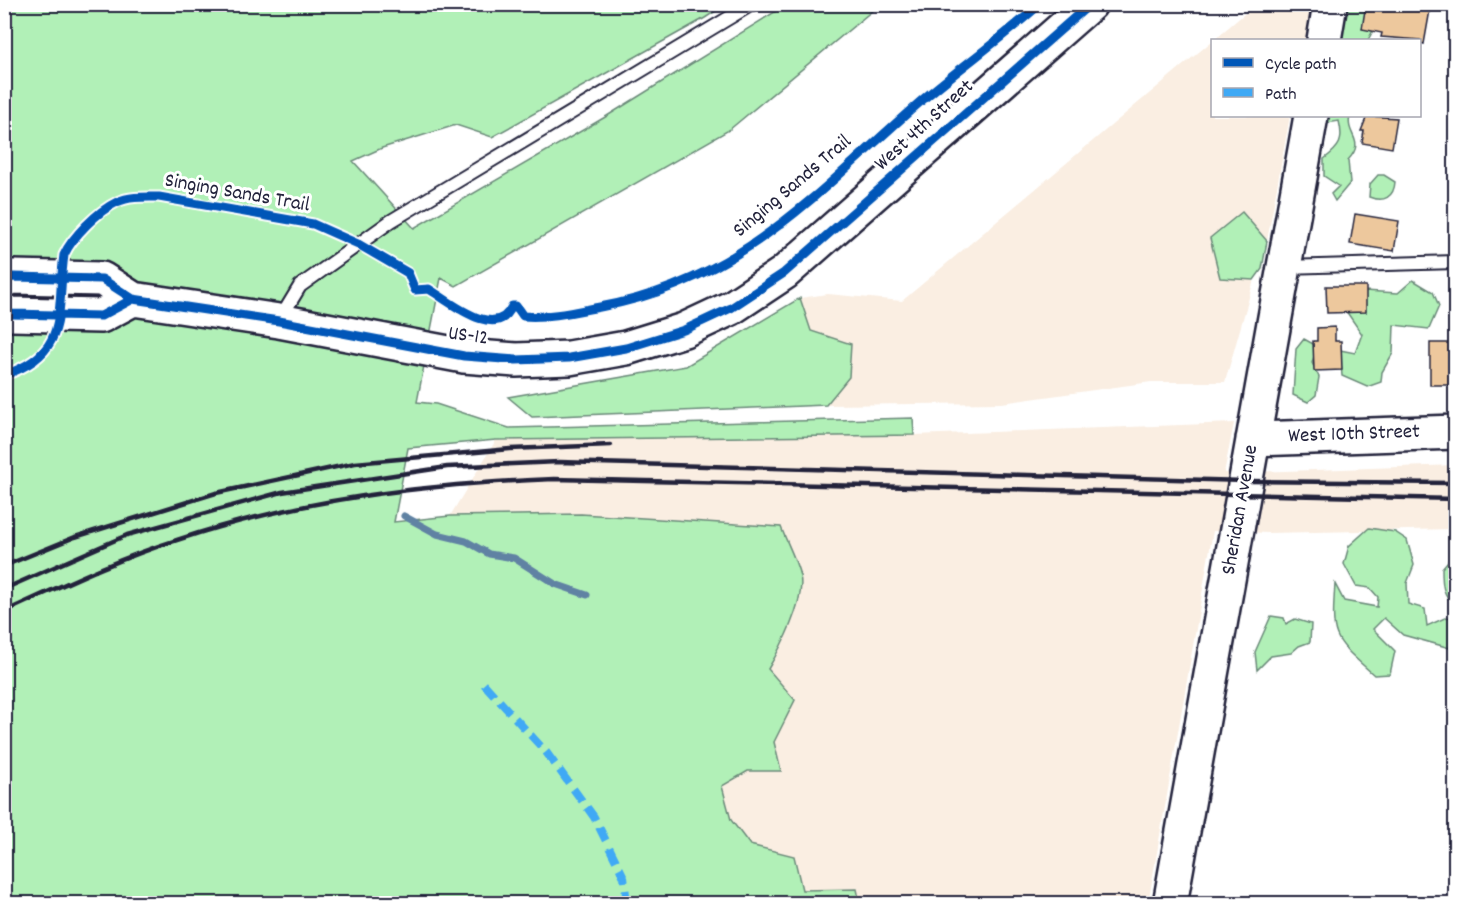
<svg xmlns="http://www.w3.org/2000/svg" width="1460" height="908" font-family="Dekko,sans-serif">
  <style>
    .built { fill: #faeee2 }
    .green { fill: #b1f0b7; stroke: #6a8979; stroke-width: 1.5 }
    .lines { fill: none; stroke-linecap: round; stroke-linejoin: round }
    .stream { stroke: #6082a3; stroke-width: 7 }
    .building { fill: #edc89d; stroke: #22223b; stroke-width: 1.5 }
    .lane-casing { stroke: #22223b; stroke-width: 16 }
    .secondary-casing { stroke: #22223b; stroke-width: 38 }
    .primary-casing { stroke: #22223b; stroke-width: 38 }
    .lane { stroke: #fff; stroke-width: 12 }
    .secondary { stroke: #fff; stroke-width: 33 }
    .primary { stroke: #fff; stroke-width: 33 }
    .rail { stroke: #22223b; stroke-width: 4.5 }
    .quiet { stroke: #3fa9f5; stroke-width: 8; stroke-dasharray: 15 8; stroke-linecap: butt }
    .cycleway-casing { stroke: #fff; stroke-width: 13 }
    .cycleway { stroke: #0057b8; stroke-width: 9 }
    .labels { text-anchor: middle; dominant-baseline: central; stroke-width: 6; stroke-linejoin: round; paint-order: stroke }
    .street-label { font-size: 21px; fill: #22223b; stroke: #fff }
  </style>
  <rect width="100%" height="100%" fill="#fff"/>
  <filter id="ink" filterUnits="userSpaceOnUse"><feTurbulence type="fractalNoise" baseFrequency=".0167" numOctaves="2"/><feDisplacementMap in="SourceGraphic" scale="12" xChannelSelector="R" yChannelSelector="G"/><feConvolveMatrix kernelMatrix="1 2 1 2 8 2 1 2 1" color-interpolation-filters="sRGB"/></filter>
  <g filter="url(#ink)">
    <!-- built -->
    <path class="built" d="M 1255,5 L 1311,5 L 1305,40 L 1212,40 L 1212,116 L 1290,116 L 1267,241 L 1242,212 L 1220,278 L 1254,280 L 1225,382 L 1151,382 L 1002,403 L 826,405 L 849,377 L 811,331 L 800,298 L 828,294 L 902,301 Z
      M 1234,423 L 1224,473 L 1456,465 L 1455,529 L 1268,533 L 1213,531 L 1148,904 L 860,904 L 856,889 L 802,890 L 794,856 L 750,845 L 731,820 L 722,785 L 748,771 L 781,771 L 774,742 L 795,700 L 768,669 L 779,651 L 794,616 L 801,578 L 781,527 L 581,514 L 450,516 L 496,440 L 914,435 Z"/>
    <!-- green -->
    <path class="green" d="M 5,5 L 725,5 L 705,18 L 492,137 L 456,125 L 382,148 L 353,161 L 414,228 L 607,116 L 786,5 L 879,5 L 729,130 L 456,286 L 441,278 L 417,402 L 436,404 L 509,428 L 913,418 L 914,435 L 496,440 L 408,448 L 394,522 L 450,516 L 581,514 L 781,527 C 787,543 796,559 800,576 C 806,600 780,649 768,669 L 795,700 L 774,742 L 781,771 L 748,771 L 722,786 L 731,820 L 750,845 L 794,856 L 802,890 L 857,889 L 860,903 L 5,904 Z
      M 1327,5 L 1378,5 L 1378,21 L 1368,40 L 1332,40 Z
      M 1313,116 L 1350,116 C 1345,136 1367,140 1348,160 L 1350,183 L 1335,201 L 1331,194 L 1339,186 L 1324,176 L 1324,159 C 1340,147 1344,141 1339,121 L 1316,125 Z
      M 1378,175 L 1384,175 L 1395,182 C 1394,197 1384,203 1369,197 L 1370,184 Z
      M 1242,212 L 1267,241 L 1262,269 L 1254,280 L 1220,278 L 1210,238 Z
      M 1413,280 L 1433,292 L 1439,306 L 1429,329 L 1394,325 L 1393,353 L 1382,372 L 1381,382 L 1367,387 L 1342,376 L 1340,350 L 1355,353 L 1362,334 L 1346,311 L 1364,291 L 1398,293 Z
      M 800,298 L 811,331 L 851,344 L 849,377 L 826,405 L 532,417 L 508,397 L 686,366 Z
      M 1304,339 L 1317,346 L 1312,363 L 1319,377 L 1316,395 L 1308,402 L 1293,395 L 1296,349 Z
      M 1369,528 L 1395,532 L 1407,540 L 1414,565 L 1407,583 L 1408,604 L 1425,609 L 1427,626 L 1447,617 L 1455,619 L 1455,638 L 1450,648 L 1403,635 L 1384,618 L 1373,629 L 1395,651 L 1390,674 L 1374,675 C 1333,638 1331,640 1335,584 L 1344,601 L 1377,607 L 1378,597 L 1370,588 L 1356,586 L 1344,564 L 1349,546 Z
      M 1454,554 L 1456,554 L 1455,605 C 1442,595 1442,584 1442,568 Z
      M 1271,616 L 1284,618 L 1286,624 L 1295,619 L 1311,624 L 1310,642 L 1299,646 L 1291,653 L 1271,656 L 1257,670 L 1255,652 Z"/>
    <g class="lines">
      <!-- stream -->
      <path class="stream" d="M 404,516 L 437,534 L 466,541 L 489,554 L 514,558 L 555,584 L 587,595"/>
    </g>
    <!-- building -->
    <path class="building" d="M 1366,4 L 1397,4 L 1430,10 L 1424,44 L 1420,43 L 1420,40 L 1381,37 L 1382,33 L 1362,29 Z
      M 1367,116 L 1397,118 L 1392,148 L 1362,143 L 1364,131 L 1361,131 Z
      M 1355,214 L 1399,221 L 1394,251 L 1350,244 Z
      M 1326,286 L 1366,286 L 1366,312 L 1327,313 Z
      M 1335,327 L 1335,341 L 1341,341 L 1342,370 L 1314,371 L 1313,341 L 1317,341 L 1317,328 Z
      M 1430,343 L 1456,343 L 1456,385 L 1430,385 Z"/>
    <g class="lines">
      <!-- lane casing -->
      <g class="lane-casing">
        <path id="lane" d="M 1285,267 L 1456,262
          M 280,319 L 300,286 L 391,221 L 752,4"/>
      </g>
      <!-- secondary casing -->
      <g class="secondary-casing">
        <path id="secondary" d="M 1324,40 L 1330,4
          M 1253,439 L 1456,432
          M 1170,904 L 1311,116"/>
      </g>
      <!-- primary casing -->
      <g class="primary-casing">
        <path id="primary" d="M 4,280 L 13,277 L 102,279 L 133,299 L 279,321 L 464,356 L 516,360 L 569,358 L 626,348 L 684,330 L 731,308 L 784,273 L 1090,4
          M 4,311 L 11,314 L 101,316 L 133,299"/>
      </g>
      <!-- lane -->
      <use href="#lane" class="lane"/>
      <!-- secondary -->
      <use href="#secondary" class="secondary"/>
      <!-- primary -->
      <use href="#primary" class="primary"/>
      <!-- rail -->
      <path class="rail" d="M 4,566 L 75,537 L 216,493 L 355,463 L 510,449 L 611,445
        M 4,589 L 127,535 L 282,492 L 447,467 L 559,462 L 1246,481 L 1456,483
        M 4,612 C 61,586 117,559 177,540 C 299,499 426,484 554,479 L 1456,499"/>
      <!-- quiet -->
      <path class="quiet" d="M 484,684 L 546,752 L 594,817 L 624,877 L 627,904"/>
      <!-- cycleway casing -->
      <g class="cycleway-casing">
        <path id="cycleway" d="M 4,280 L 13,277 L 102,279 L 133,299 L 279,321 L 464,356 L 516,360 L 569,358 L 626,348 L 684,330 L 731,308 L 784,273 L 1090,4
          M 4,311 L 11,314 L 101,316 L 133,299
          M 4,375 C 71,353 56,311 64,255 C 72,237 98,211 117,202 C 130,196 145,197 159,197 L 313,224 L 358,244 L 408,273 L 415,290 L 429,289 C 450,302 497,342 512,306 L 516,306 L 523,316 C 549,318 574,312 600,307 C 742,281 817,192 920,102 C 959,68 1002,39 1040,4"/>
      </g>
      <!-- cycleway -->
      <use href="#cycleway" class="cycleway"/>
    </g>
  </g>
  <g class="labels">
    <!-- street labels -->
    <g class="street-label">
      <text transform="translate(925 126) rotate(-42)">West 4th Street</text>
      <text transform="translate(793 187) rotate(-40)">Singing Sands Trail</text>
      <text transform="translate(237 194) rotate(10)">Singing Sands Trail</text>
      <text transform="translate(468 337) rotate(8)">US-12</text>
      <text transform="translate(1354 435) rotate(-2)">West 10th Street</text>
      <text transform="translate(1241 510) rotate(-80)">Sheridan Avenue</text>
    </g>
  </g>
  <!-- margin -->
  <rect width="1460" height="908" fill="none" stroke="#fff" stroke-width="24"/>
  <rect x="12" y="12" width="1436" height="884" fill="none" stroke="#22223b" stroke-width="2" filter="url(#ink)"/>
  <!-- legend -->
  <rect x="1211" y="39" width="210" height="78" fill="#ffffff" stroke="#a7a7b1" stroke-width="1.5"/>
  <rect x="1223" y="58" width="30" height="9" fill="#0057b8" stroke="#a7a7b1" stroke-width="1.5"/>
  <text x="1265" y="69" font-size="18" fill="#22223b">Cycle path</text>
  <rect x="1223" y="88" width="30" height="9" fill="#3fa9f5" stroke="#a7a7b1" stroke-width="1.5"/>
  <text x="1265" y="99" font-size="18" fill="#22223b">Path</text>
</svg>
